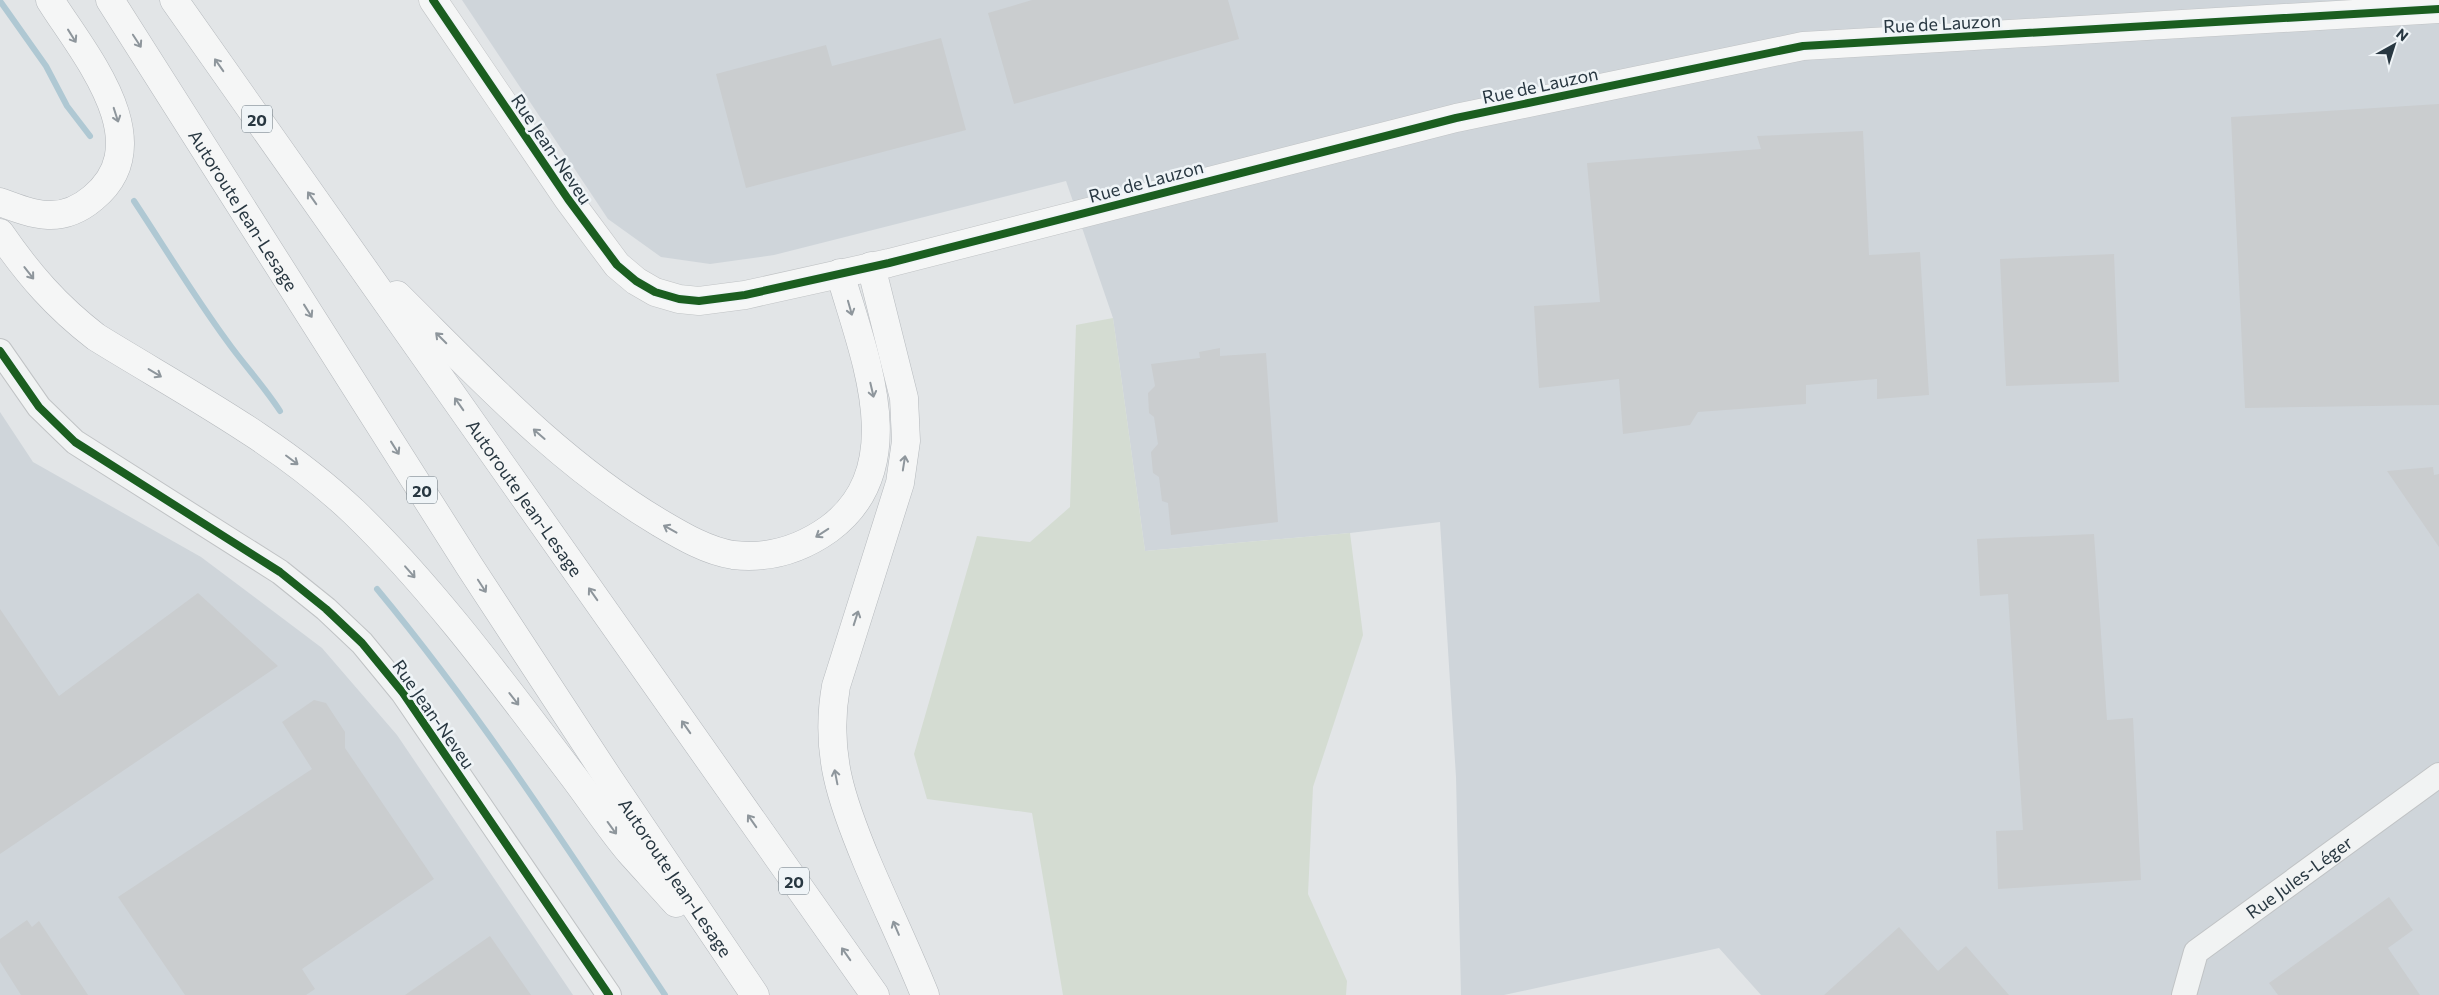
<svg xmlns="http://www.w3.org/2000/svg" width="2439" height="995" font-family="Commissioner,sans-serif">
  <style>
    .built { fill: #cfd5da }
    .green { fill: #d4dcd2 }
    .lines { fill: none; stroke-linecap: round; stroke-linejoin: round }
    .stream { stroke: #afc8d3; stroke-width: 6 }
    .building { fill: #cacdcf }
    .street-casing { stroke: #c0c3c5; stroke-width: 26 }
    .secondary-casing { stroke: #c0c3c5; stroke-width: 29 }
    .highway-casing { stroke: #b4b8bc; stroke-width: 29 }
    .street { stroke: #f1f3f3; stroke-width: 24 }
    .secondary { stroke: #f5f6f6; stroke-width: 28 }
    .highway { stroke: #f5f6f6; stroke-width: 28 }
    .cycleway-casing { stroke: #eff4f7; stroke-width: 11 }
    .cycleway { stroke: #1b5e20; stroke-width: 8 }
    .oneway { stroke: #8e969c }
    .labels { text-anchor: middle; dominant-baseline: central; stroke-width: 5; stroke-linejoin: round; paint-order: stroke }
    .shield { fill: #eff4f7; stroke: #647078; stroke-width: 1 }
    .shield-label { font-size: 16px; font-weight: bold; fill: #283741 }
    .street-label { font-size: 18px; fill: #283741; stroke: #eff4f7 }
  </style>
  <rect width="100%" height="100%" fill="#e2e5e7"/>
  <!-- built -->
  <path class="built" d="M 462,0 L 2439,0 L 2439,995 L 1761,995 L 1719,948 L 1504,995 L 1461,995 L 1456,777 L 1440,522 L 1350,533 L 1145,551 L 1113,318 L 1066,181 L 774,255 L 710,264 L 661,257 L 608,219 Z
    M 0,412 L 33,462 L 201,557 L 322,648 L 397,735 L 573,995 L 0,995 Z"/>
  <!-- green -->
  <path class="green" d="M 1113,318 L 1145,551 L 1350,533 L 1363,635 L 1313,787 L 1308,894 L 1347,981 L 1346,995 L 1063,995 L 1032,813 L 927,799 L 914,754 L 977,536 L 1030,542 L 1070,507 L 1076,325 Z"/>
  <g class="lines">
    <!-- stream -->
    <path class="stream" d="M 0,1 L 46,66 L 67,106 L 90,136
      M 134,201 C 165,248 194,296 227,341 C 244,365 264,386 280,411
      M 377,589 C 483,717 573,857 665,995"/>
  </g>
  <!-- building -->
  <path class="building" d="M 1032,0 L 1228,0 L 1239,39 L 1014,104 L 988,13 Z
    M 941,38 L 966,130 L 746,188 L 716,74 L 826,45 L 832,66 Z
    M 2439,104 L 2439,405 L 2245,408 L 2231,117 Z
    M 1863,131 L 1869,255 L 1920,252 L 1929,395 L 1877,399 L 1877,379 L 1806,385 L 1806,404 L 1698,412 L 1690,425 L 1623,434 L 1619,379 L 1539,388 L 1534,306 L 1600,302 L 1587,163 L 1761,149 L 1757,136 Z
    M 2114,254 L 2119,382 L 2006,386 L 2000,259 Z
    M 1220,348 L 1220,356 L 1266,353 L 1278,522 L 1171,535 L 1168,503 L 1162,501 L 1159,477 L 1153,473 L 1151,452 L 1158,444 L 1154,417 L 1149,413 L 1148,393 L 1155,386 L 1151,364 L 1200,358 L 1199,352 Z
    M 2433,467 L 2434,475 L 2439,474 L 2439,547 L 2387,471 Z
    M 2094,534 L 2107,720 L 2133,718 L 2141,880 L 1998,889 L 1996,831 L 2023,830 L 2008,594 L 1980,596 L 1977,539 Z
    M 198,593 L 278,666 L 0,854 L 0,609 L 59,696 Z
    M 314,700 L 326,703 L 345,732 L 345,748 L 434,879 L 302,969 L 315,989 L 306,995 L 185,995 L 118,897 L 312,769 L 282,722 Z
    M 2389,897 L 2413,930 L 2388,948 L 2420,995 L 2278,995 L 2269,983 Z
    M 27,920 L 32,927 L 39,921 L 88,995 L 21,995 L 0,962 L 0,939 Z
    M 1899,927 L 1938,971 L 1966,946 L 2009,995 L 1824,995 Z
    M 490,936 L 531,995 L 405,995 Z"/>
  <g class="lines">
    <!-- street casing -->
    <g class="street-casing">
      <g id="street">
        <path d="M 0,351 L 39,407 L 75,442 L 280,572 L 326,609 L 362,643 L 403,693 L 609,995"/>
        <path id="s1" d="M 2184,995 L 2196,952 L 2439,775"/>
      </g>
    </g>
    <!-- secondary casing -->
    <g class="secondary-casing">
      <path id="secondary" d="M 433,0 L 568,199 L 617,265 L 636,281 L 655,292 L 679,299 L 699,301 L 745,295 L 889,263 L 1456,118 L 1803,46 L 2439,9"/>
    </g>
    <!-- highway casing -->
    <g class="highway-casing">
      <g id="highway">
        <path id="s2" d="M 110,0 L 470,567 L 609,779 L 755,995"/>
        <path id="s3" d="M 174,0 L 875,995"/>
        <path d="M 0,202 C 35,215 61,225 93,198 C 161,142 83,53 50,0"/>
        <path d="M 0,233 C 29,275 56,306 96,337 C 185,392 278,440 354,512 C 433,588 504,685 570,772 C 590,798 608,826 629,851 C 645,869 661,886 676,903"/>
        <path d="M 871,266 L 904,398 L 906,441 L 900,483 L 836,686 C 824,753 842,802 867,862 C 886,907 907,950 925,995"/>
        <path d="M 397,295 C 480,377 559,463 660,523 C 682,536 707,551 733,555 C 768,559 801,549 829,529 C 913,467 863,354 840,273"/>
      </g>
    </g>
    <!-- street -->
    <use href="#street" class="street"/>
    <!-- secondary -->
    <use href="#secondary" class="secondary"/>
    <!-- highway -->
    <use href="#highway" class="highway"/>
    <!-- cycleway casing -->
    <g class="cycleway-casing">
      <path id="cycleway" d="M 433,0 L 568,199 L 617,265 L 636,281 L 655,292 L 679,299 L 699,301 L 745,295 L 889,263 L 1456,118 L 1803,46 L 2439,9
        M 0,351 L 39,407 L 75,442 L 280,572 L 326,609 L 362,643 L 403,693 L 609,995"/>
    </g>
    <!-- cycleway -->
    <use href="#cycleway" class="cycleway"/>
  </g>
  <!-- one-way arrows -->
  <defs><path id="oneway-shaft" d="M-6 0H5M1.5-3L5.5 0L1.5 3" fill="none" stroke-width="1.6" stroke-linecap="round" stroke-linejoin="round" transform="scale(1.25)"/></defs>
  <g class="oneway">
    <use href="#oneway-shaft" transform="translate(72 36) rotate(58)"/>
    <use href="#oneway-shaft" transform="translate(137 41) rotate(57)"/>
    <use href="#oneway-shaft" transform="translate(219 65) rotate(-125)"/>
    <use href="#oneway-shaft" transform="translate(116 115) rotate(72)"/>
    <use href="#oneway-shaft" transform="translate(312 198) rotate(-125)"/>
    <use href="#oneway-shaft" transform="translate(29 273) rotate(52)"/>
    <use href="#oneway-shaft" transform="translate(850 308) rotate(74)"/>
    <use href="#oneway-shaft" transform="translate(308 311) rotate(58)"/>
    <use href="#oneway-shaft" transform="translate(441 338) rotate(-135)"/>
    <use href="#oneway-shaft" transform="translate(155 373) rotate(31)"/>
    <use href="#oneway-shaft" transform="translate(872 390) rotate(77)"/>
    <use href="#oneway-shaft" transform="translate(459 404) rotate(-125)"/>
    <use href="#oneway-shaft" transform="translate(539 434) rotate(-139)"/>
    <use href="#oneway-shaft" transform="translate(395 448) rotate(58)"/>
    <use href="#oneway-shaft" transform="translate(292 460) rotate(37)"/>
    <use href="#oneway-shaft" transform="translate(904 463) rotate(-81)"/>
    <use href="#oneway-shaft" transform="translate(670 529) rotate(-151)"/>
    <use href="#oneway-shaft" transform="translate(822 533) rotate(147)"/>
    <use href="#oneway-shaft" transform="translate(410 572) rotate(49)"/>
    <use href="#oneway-shaft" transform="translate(482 586) rotate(57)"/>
    <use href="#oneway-shaft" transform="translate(593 594) rotate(-125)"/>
    <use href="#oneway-shaft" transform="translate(856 618) rotate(-72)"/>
    <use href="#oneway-shaft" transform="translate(514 699) rotate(52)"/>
    <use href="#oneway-shaft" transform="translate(686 727) rotate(-125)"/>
    <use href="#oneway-shaft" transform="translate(836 777) rotate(-101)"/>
    <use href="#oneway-shaft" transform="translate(752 821) rotate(-125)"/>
    <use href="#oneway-shaft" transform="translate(612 828) rotate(54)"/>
    <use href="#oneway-shaft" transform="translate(896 928) rotate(-113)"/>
    <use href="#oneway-shaft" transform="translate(846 954) rotate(-125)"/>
  </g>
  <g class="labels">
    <!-- shield labels -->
    <g class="shield">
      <rect x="242" y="105.5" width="30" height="27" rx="4"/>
      <rect x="407" y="476.5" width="30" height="27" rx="4"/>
      <rect x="779" y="867.5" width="30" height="27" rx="4"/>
    </g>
    <g class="shield-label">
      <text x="257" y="119">20</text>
      <text x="422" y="490">20</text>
      <text x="794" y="881">20</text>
    </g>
    <!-- street labels -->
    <g class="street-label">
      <text transform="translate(1942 23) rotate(-3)">Rue de Lauzon</text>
      <text transform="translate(1540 85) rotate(-12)">Rue de Lauzon</text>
      <text transform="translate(552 149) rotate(56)">Rue Jean-Neveu</text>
      <text transform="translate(1146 181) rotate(-15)">Rue de Lauzon</text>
      <text stroke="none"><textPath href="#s2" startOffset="249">Autoroute Jean-Lesage</textPath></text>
      <text stroke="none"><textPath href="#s3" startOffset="609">Autoroute Jean-Lesage</textPath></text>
      <text transform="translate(434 714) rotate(55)">Rue Jean-Neveu</text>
      <text stroke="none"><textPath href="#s2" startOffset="1044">Autoroute Jean-Lesage</textPath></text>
      <text stroke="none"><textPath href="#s1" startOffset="172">Rue Jules-Léger</textPath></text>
    </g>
  </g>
  <!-- north arrow -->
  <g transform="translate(2394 45) rotate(39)" stroke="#eff4f7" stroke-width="4" paint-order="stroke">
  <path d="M0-4L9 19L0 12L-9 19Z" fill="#283741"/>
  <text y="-8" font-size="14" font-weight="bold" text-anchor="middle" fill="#283741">N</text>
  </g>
</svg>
